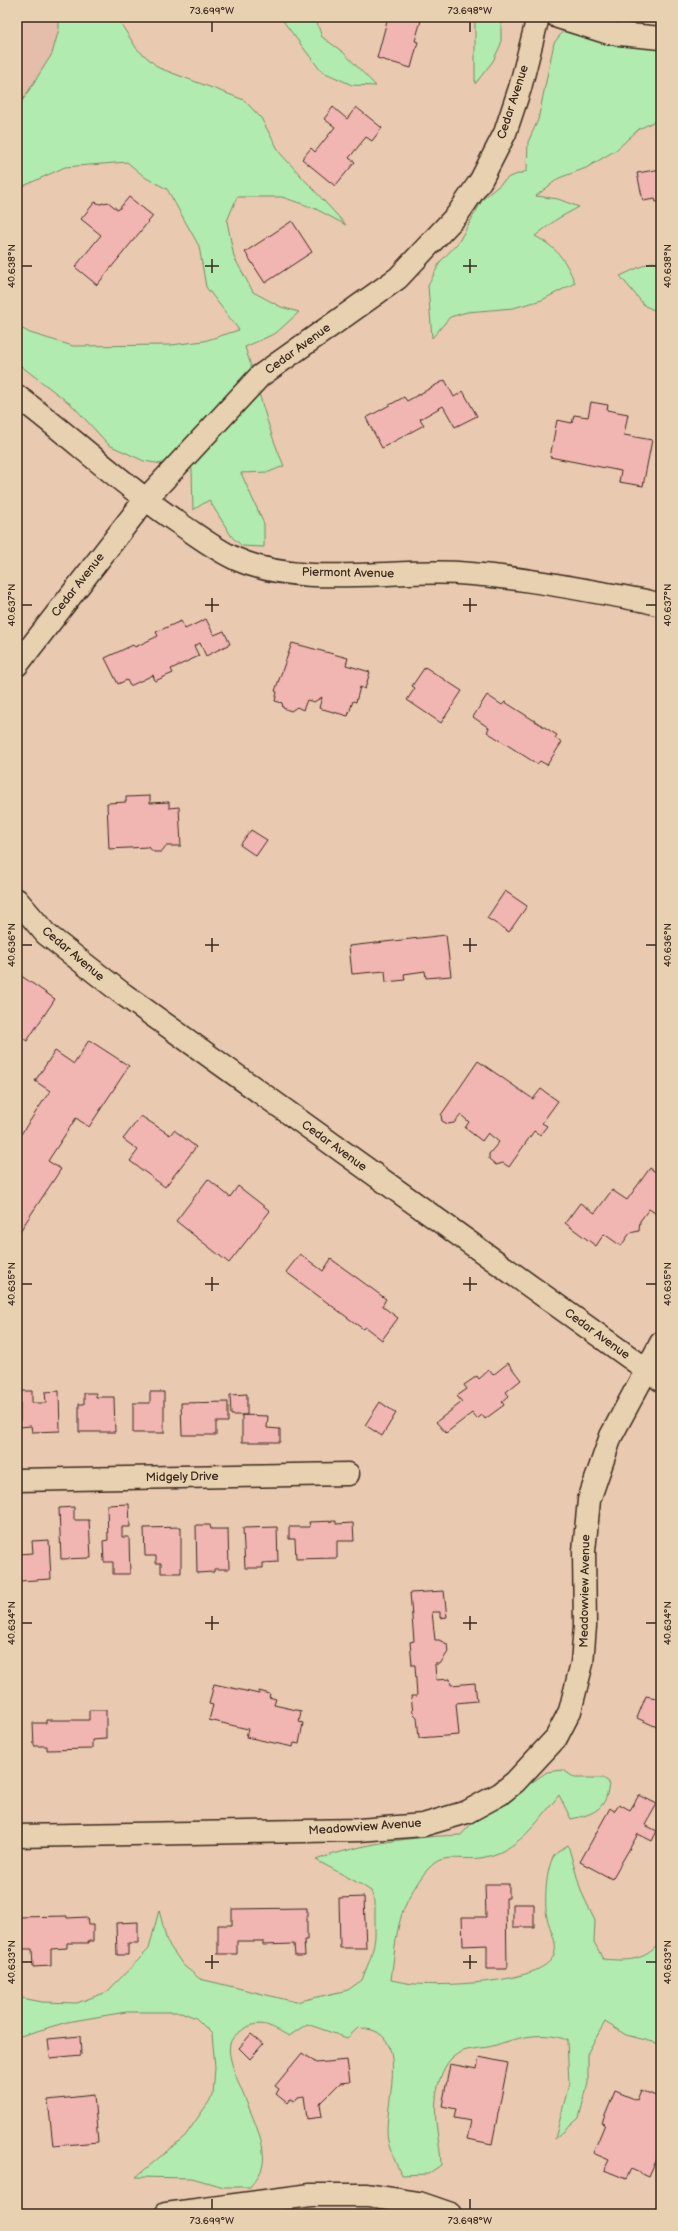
<svg xmlns="http://www.w3.org/2000/svg" width="678" height="2231" font-family="'Balsamiq Sans',sans-serif">
  <style>
    .built { fill: #e5bdab }
    .green { fill: #b1ebaf; stroke: #768a66 }
    .building { fill: #f1b5b2; stroke: #3b2a1e }
    .lines { fill: none; stroke-linecap: round; stroke-linejoin: round }
    .minor-casing { stroke: #3b2a1e; stroke-width: 25 }
    .minor { stroke: #e7d1b0; stroke-width: 22 }
    .ticks { fill: none; stroke: #3b2a1e; stroke-width: 1.5 }
    .labels { text-anchor: middle; dominant-baseline: central; stroke-width: 3.5; stroke-linejoin: round; paint-order: stroke }
    .street-label { font-size: 12px; fill: #3b2a1e; stroke: #e7d1b0 }
    .neatline { fill: none; stroke: #3b2a1e; stroke-width: 1.5 }
    .ticks-label { font-size: 10px; text-anchor: middle; fill: #3b2a1e }
  </style>
  <rect width="100%" height="100%" fill="#eac9b1"/>
  <filter id="ink" filterUnits="userSpaceOnUse"><feTurbulence type="fractalNoise" baseFrequency=".025" numOctaves="2"/><feDisplacementMap in="SourceGraphic" scale="8" xChannelSelector="R" yChannelSelector="G"/><feConvolveMatrix kernelMatrix="1 2 1 2 8 2 1 2 1" color-interpolation-filters="sRGB"/></filter>
  <g filter="url(#ink)">
    <!-- built -->
    <path class="built" d="M 17,17 L 81,17 L 17,122 Z
      M 636,17 L 661,17 L 661,22 L 643,19 Z"/>
    <!-- green -->
    <path class="green" d="M 59,17 L 118,17 L 121,24 L 137,49 L 159,68 L 244,100 L 261,118 L 280,153 L 346,225 L 314,208 L 282,197 L 237,197 L 227,221 L 234,257 L 253,292 L 281,307 L 299,312 L 276,333 L 245,347 C 258,386 267,428 284,466 L 269,472 L 241,473 L 264,524 L 264,547 L 242,546 L 232,537 L 209,500 L 193,510 L 192,469 L 144,461 L 109,445 L 73,406 L 17,363 L 17,326 L 30,333 L 73,346 L 171,345 L 204,341 L 239,330 L 206,287 L 199,246 L 167,189 L 146,178 L 127,162 L 65,167 L 17,189 L 17,109 L 52,54 L 59,29 Z
      M 280,17 L 315,17 L 322,37 L 343,52 L 376,86 L 352,85 L 321,71 Z
      M 475,17 L 501,17 L 501,44 L 493,61 L 475,84 Z
      M 564,30 L 661,45 L 661,118 L 639,129 L 616,150 L 586,168 L 559,178 L 536,196 L 558,199 L 579,207 L 557,219 L 535,236 C 557,248 565,259 575,283 L 542,300 L 513,308 L 467,312 L 450,317 L 432,338 L 428,286 L 440,262 L 458,243 L 483,199 L 509,177 L 527,171 L 528,142 L 538,120 L 554,43 Z
      M 651,262 L 661,263 L 661,313 L 645,306 L 620,276 Z
      M 563,1770 L 575,1778 L 603,1778 L 609,1782 C 607,1809 595,1814 571,1819 L 559,1795 C 538,1821 517,1853 480,1858 C 468,1860 452,1856 440,1860 C 425,1865 405,1902 401,1917 C 395,1937 394,1959 391,1980 C 398,1981 407,1984 415,1984 C 443,1986 542,1984 554,1955 C 559,1943 549,1929 547,1917 C 544,1904 546,1867 554,1856 C 557,1852 563,1848 568,1845 L 581,1891 L 595,1921 L 594,1942 L 603,1959 C 627,1961 645,1962 661,1941 L 661,2044 L 626,2035 L 605,2022 L 588,2052 L 588,2083 L 579,2118 L 555,2139 L 569,2084 L 567,2040 C 544,2031 519,2037 496,2045 C 482,2050 465,2046 453,2057 C 436,2072 433,2108 437,2129 C 438,2142 441,2153 441,2165 L 428,2174 L 401,2175 C 397,2164 390,2152 388,2141 C 382,2113 408,2049 377,2032 C 372,2029 364,2029 359,2027 L 347,2038 L 307,2024 L 289,2036 C 274,2028 261,2018 244,2029 C 238,2033 232,2036 230,2044 C 224,2064 261,2124 263,2151 C 265,2169 260,2174 250,2187 L 223,2187 L 192,2178 L 136,2177 L 185,2136 L 213,2096 L 215,2067 L 212,2034 L 196,2018 L 181,2012 L 126,2012 L 67,2022 L 17,2037 L 17,1997 L 42,2002 L 77,2003 L 107,1992 L 149,1949 L 159,1910 L 167,1942 L 183,1965 L 200,1979 L 296,2002 L 348,1990 L 362,1980 L 372,1954 L 375,1937 L 375,1901 L 371,1891 L 362,1885 L 316,1860 C 363,1843 411,1837 461,1835 L 472,1823 L 547,1772 Z"/>
    <!-- building -->
    <path class="building" d="M 388,17 L 422,17 L 415,41 L 418,42 L 411,68 L 377,58 Z
      M 333,107 L 347,119 L 356,107 L 382,128 L 372,141 L 366,137 L 349,158 L 355,162 L 335,186 L 302,159 L 311,148 L 315,152 L 335,127 L 324,119 Z
      M 661,169 L 661,201 L 656,202 L 655,199 L 643,201 L 637,173 Z
      M 129,197 L 153,216 L 97,285 L 75,267 L 101,235 L 81,219 L 95,202 L 100,204 L 108,202 L 118,210 Z
      M 292,221 L 312,252 L 265,283 L 245,252 Z
      M 445,380 L 454,397 L 463,391 L 477,416 L 455,427 L 443,406 L 420,419 L 424,425 L 382,448 L 366,418 L 404,397 L 407,401 Z
      M 591,402 L 608,405 L 607,410 L 628,414 L 624,435 L 652,440 L 643,486 L 619,482 L 621,471 L 550,457 L 557,420 L 572,423 L 574,415 L 588,417 Z
      M 206,619 L 214,635 L 224,631 L 230,644 L 206,656 L 200,643 L 194,646 L 199,656 L 171,669 L 173,673 L 155,681 L 153,675 L 130,686 L 127,680 L 118,684 L 105,658 L 133,645 L 135,647 L 158,636 L 156,632 L 181,621 L 185,629 Z
      M 292,643 L 348,658 L 346,665 L 370,672 L 365,689 L 360,687 L 356,702 L 353,701 L 348,716 L 319,708 L 322,697 L 314,702 L 307,700 L 303,710 L 297,707 L 291,711 L 283,708 L 282,703 L 275,701 L 277,692 L 275,691 Z
      M 425,667 L 462,691 L 441,723 L 407,700 L 415,688 L 412,686 Z
      M 487,695 L 502,705 L 505,702 L 557,735 L 555,738 L 562,742 L 547,765 L 540,761 L 537,764 L 487,732 L 489,728 L 473,717 Z
      M 150,796 L 150,803 L 169,802 L 169,808 L 179,807 L 181,846 L 166,846 L 161,852 L 154,852 L 148,847 L 109,849 L 107,803 L 126,802 L 126,797 Z
      M 251,830 L 267,840 L 256,856 L 240,845 Z
      M 505,891 L 527,906 L 509,932 L 487,918 Z
      M 446,935 L 451,976 L 426,978 L 425,971 L 404,974 L 405,980 L 386,982 L 385,971 L 352,974 L 349,946 Z
      M 17,973 L 55,999 L 27,1041 L 17,1034 Z
      M 661,986 L 661,995 L 657,992 Z
      M 89,1040 L 129,1066 L 89,1127 L 76,1118 L 48,1161 L 61,1169 L 20,1231 L 17,1229 L 17,1140 L 50,1091 L 35,1081 L 55,1051 L 74,1064 Z
      M 478,1061 L 533,1099 L 541,1089 L 558,1101 L 542,1123 L 547,1126 L 540,1135 L 534,1131 L 509,1167 L 503,1163 L 496,1165 L 489,1159 L 489,1154 L 499,1142 L 488,1133 L 482,1141 L 465,1128 L 469,1122 L 461,1115 L 454,1123 L 448,1124 L 442,1121 L 441,1115 Z
      M 141,1116 L 170,1135 L 174,1130 L 196,1147 L 165,1187 L 130,1161 L 138,1150 L 123,1139 Z
      M 650,1168 L 661,1176 L 661,1204 L 655,1213 L 649,1209 L 640,1221 L 639,1231 L 630,1233 L 621,1246 L 604,1234 L 596,1246 L 565,1223 L 580,1203 L 595,1213 L 612,1190 L 627,1200 Z
      M 208,1179 L 230,1197 L 238,1186 L 270,1211 L 229,1263 L 176,1221 Z
      M 300,1254 L 323,1271 L 331,1259 L 386,1299 L 382,1306 L 398,1318 L 382,1340 L 365,1327 L 363,1329 L 286,1272 Z
      M 508,1363 L 521,1380 L 506,1392 L 509,1396 L 502,1402 L 504,1405 L 485,1419 L 482,1415 L 477,1419 L 472,1413 L 446,1433 L 436,1422 L 462,1402 L 457,1396 L 467,1389 L 464,1385 L 477,1376 L 479,1379 L 489,1370 L 493,1375 Z
      M 20,1391 L 32,1391 L 32,1403 L 46,1403 L 45,1392 L 59,1391 L 60,1431 L 32,1432 L 31,1426 L 20,1427 Z
      M 150,1392 L 164,1392 L 164,1433 L 133,1433 L 133,1403 L 150,1403 Z
      M 84,1393 L 96,1393 L 96,1397 L 114,1397 L 115,1432 L 79,1432 L 79,1404 L 84,1404 Z
      M 247,1394 L 247,1415 L 231,1415 L 230,1395 Z
      M 228,1402 L 228,1422 L 216,1422 L 216,1435 L 182,1435 L 181,1403 Z
      M 380,1402 L 396,1413 L 382,1436 L 365,1425 Z
      M 242,1415 L 268,1416 L 267,1428 L 280,1429 L 280,1442 L 242,1442 Z
      M 129,1504 L 130,1527 L 122,1527 L 122,1537 L 129,1537 L 130,1574 L 113,1574 L 113,1562 L 104,1562 L 103,1541 L 108,1540 L 107,1505 Z
      M 74,1507 L 74,1520 L 89,1520 L 91,1558 L 61,1559 L 59,1508 Z
      M 336,1521 L 336,1524 L 353,1523 L 354,1541 L 337,1541 L 337,1558 L 296,1559 L 295,1539 L 289,1539 L 289,1527 L 310,1527 L 309,1522 Z
      M 196,1525 L 210,1525 L 211,1529 L 228,1529 L 229,1569 L 214,1569 L 214,1572 L 197,1573 Z
      M 181,1527 L 181,1573 L 161,1573 L 161,1563 L 156,1563 L 156,1556 L 145,1556 L 144,1528 Z
      M 277,1527 L 278,1562 L 263,1563 L 263,1568 L 245,1568 L 243,1528 Z
      M 49,1540 L 51,1579 L 20,1581 L 18,1554 L 33,1553 L 32,1541 Z
      M 444,1591 L 447,1617 L 440,1618 L 440,1612 L 432,1612 L 435,1640 L 439,1640 L 447,1644 L 448,1652 L 440,1664 L 435,1664 L 436,1680 L 450,1679 L 451,1685 L 475,1683 L 477,1701 L 456,1703 L 459,1735 L 419,1738 L 417,1717 L 413,1713 L 411,1696 L 417,1696 L 415,1665 L 412,1665 L 410,1642 L 414,1641 L 410,1593 Z
      M 17,1623 L 19,1647 L 17,1647 Z
      M 214,1684 L 259,1694 L 259,1691 L 270,1694 L 269,1697 L 276,1699 L 274,1705 L 301,1711 L 299,1722 L 303,1723 L 299,1744 L 294,1743 L 293,1747 L 246,1737 L 248,1729 L 209,1720 L 213,1705 L 209,1704 Z
      M 646,1696 L 661,1699 L 661,1729 L 637,1718 Z
      M 89,1710 L 106,1710 L 106,1739 L 92,1740 L 92,1749 L 47,1750 L 47,1746 L 34,1746 L 33,1723 L 46,1723 L 46,1720 L 89,1720 Z
      M 639,1795 L 657,1804 L 645,1825 L 657,1831 L 652,1841 L 638,1834 L 612,1879 L 580,1862 L 610,1808 L 614,1811 L 619,1804 L 630,1810 Z
      M 485,1884 L 509,1884 L 509,1898 L 506,1898 L 507,1969 L 487,1969 L 487,1945 L 463,1946 L 462,1917 L 486,1917 Z
      M 364,1897 L 366,1948 L 340,1948 L 339,1898 Z
      M 513,1904 L 534,1904 L 534,1927 L 513,1927 Z
      M 307,1908 L 307,1940 L 304,1940 L 305,1956 L 295,1956 L 294,1944 L 263,1945 L 263,1941 L 237,1941 L 237,1954 L 218,1954 L 218,1925 L 232,1925 L 232,1909 Z
      M 67,1916 L 67,1918 L 87,1917 L 88,1925 L 93,1925 L 93,1941 L 89,1941 L 89,1943 L 67,1943 L 67,1948 L 51,1949 L 51,1966 L 33,1967 L 32,1949 L 17,1949 L 17,1917 Z
      M 138,1922 L 138,1943 L 128,1943 L 128,1955 L 117,1955 L 116,1923 Z
      M 251,2034 L 263,2044 L 250,2059 L 239,2048 Z
      M 80,2036 L 81,2055 L 50,2058 L 48,2039 Z
      M 302,2053 L 316,2063 L 347,2060 L 350,2082 L 340,2083 L 320,2103 L 322,2117 L 307,2119 L 304,2096 L 297,2097 L 294,2101 L 290,2099 L 287,2103 L 276,2094 L 279,2089 L 275,2086 Z
      M 479,2057 L 508,2063 L 492,2144 L 467,2139 L 471,2121 L 454,2118 L 456,2109 L 442,2106 L 450,2064 L 477,2069 Z
      M 641,2090 L 661,2098 L 656,2111 L 661,2113 L 661,2150 L 649,2177 L 631,2169 L 626,2179 L 604,2170 L 609,2160 L 593,2153 L 605,2124 L 602,2123 L 615,2091 L 637,2100 Z
      M 94,2095 L 98,2142 L 53,2146 L 48,2100 Z"/>
    <g class="lines">
      <!-- minor casing -->
      <g class="minor-casing">
        <path id="minor" d="M 558,17 L 609,33 L 661,38
          M 17,396 C 72,437 122,485 180,524 C 198,536 216,550 236,559 C 301,588 389,569 458,573 C 522,577 584,590 646,601 L 661,605
          M 17,665 L 145,500 L 260,376 L 398,278 L 457,215 L 481,180 L 505,133 L 520,88 L 538,17
          M 17,900 L 46,934 L 123,994 L 661,1380
          M 17,1480 L 348,1474
          M 17,1836 L 359,1830 L 423,1825 L 467,1812 L 500,1794 L 515,1782 L 556,1738 L 570,1711 L 582,1663 L 585,1626 L 584,1551 L 589,1500 L 611,1436 L 661,1343
          M 166,2214 L 311,2195 L 367,2195 L 419,2203 L 451,2214"/>
      </g>
      <!-- minor -->
      <use href="#minor" class="minor"/>
    </g>
  </g>
  <!-- ticks -->
  <path class="ticks" d="M 212,22 L 212,32M 470,22 L 470,32M 212,259 L 212,273M 470,259 L 470,273M 22,266 L 32,266M 205,266 L 219,266M 463,266 L 477,266M 646,266 L 656,266M 212,598 L 212,612M 470,598 L 470,612M 22,605 L 32,605M 205,605 L 219,605M 463,605 L 477,605M 646,605 L 656,605M 212,938 L 212,952M 470,938 L 470,952M 22,945 L 32,945M 205,945 L 219,945M 463,945 L 477,945M 646,945 L 656,945M 212,1277 L 212,1291M 470,1277 L 470,1291M 22,1284 L 32,1284M 205,1284 L 219,1284M 463,1284 L 477,1284M 646,1284 L 656,1284M 212,1616 L 212,1630M 470,1616 L 470,1630M 22,1623 L 32,1623M 205,1623 L 219,1623M 463,1623 L 477,1623M 646,1623 L 656,1623M 212,1955 L 212,1969M 470,1955 L 470,1969M 22,1962 L 32,1962M 205,1962 L 219,1962M 463,1962 L 477,1962M 646,1962 L 656,1962M 212,2199 L 212,2209M 470,2199 L 470,2209"/>
  <g class="labels">
    <!-- street labels -->
    <g class="street-label">
      <text transform="translate(513 102) rotate(-72)">Cedar Avenue</text>
      <text transform="translate(298 349) rotate(-36)">Cedar Avenue</text>
      <text transform="translate(348 573) rotate(1)">Piermont Avenue</text>
      <text transform="translate(78 585) rotate(-52)">Cedar Avenue</text>
      <text transform="translate(73 954) rotate(40)">Cedar Avenue</text>
      <text transform="translate(334 1146) rotate(36)">Cedar Avenue</text>
      <text transform="translate(597 1334) rotate(36)">Cedar Avenue</text>
      <text transform="translate(182 1477) rotate(-1)">Midgely Drive</text>
      <text transform="translate(585 1591) rotate(-89)">Meadowview Avenue</text>
      <text transform="translate(365 1827) rotate(-4)">Meadowview Avenue</text>
    </g>
  </g>
  <!-- margin -->
  <rect width="678" height="2231" fill="none" stroke="#e7d1b0" stroke-width="44"/>
  <rect x="22" y="22" width="634" height="2187" class="neatline"/>
  <g class="ticks-label">
    <text x="212" y="14">73.699°W</text>
    <text x="470" y="14">73.698°W</text>
    <text transform="translate(11 266) rotate(-90)" y="4">40.638°N</text>
    <text transform="translate(667 266) rotate(-90)" y="4">40.638°N</text>
    <text transform="translate(11 605) rotate(-90)" y="4">40.637°N</text>
    <text transform="translate(667 605) rotate(-90)" y="4">40.637°N</text>
    <text transform="translate(11 945) rotate(-90)" y="4">40.636°N</text>
    <text transform="translate(667 945) rotate(-90)" y="4">40.636°N</text>
    <text transform="translate(11 1284) rotate(-90)" y="4">40.635°N</text>
    <text transform="translate(667 1284) rotate(-90)" y="4">40.635°N</text>
    <text transform="translate(11 1623) rotate(-90)" y="4">40.634°N</text>
    <text transform="translate(667 1623) rotate(-90)" y="4">40.634°N</text>
    <text transform="translate(11 1962) rotate(-90)" y="4">40.633°N</text>
    <text transform="translate(667 1962) rotate(-90)" y="4">40.633°N</text>
    <text x="212" y="2224">73.699°W</text>
    <text x="470" y="2224">73.698°W</text>
  </g>
</svg>
